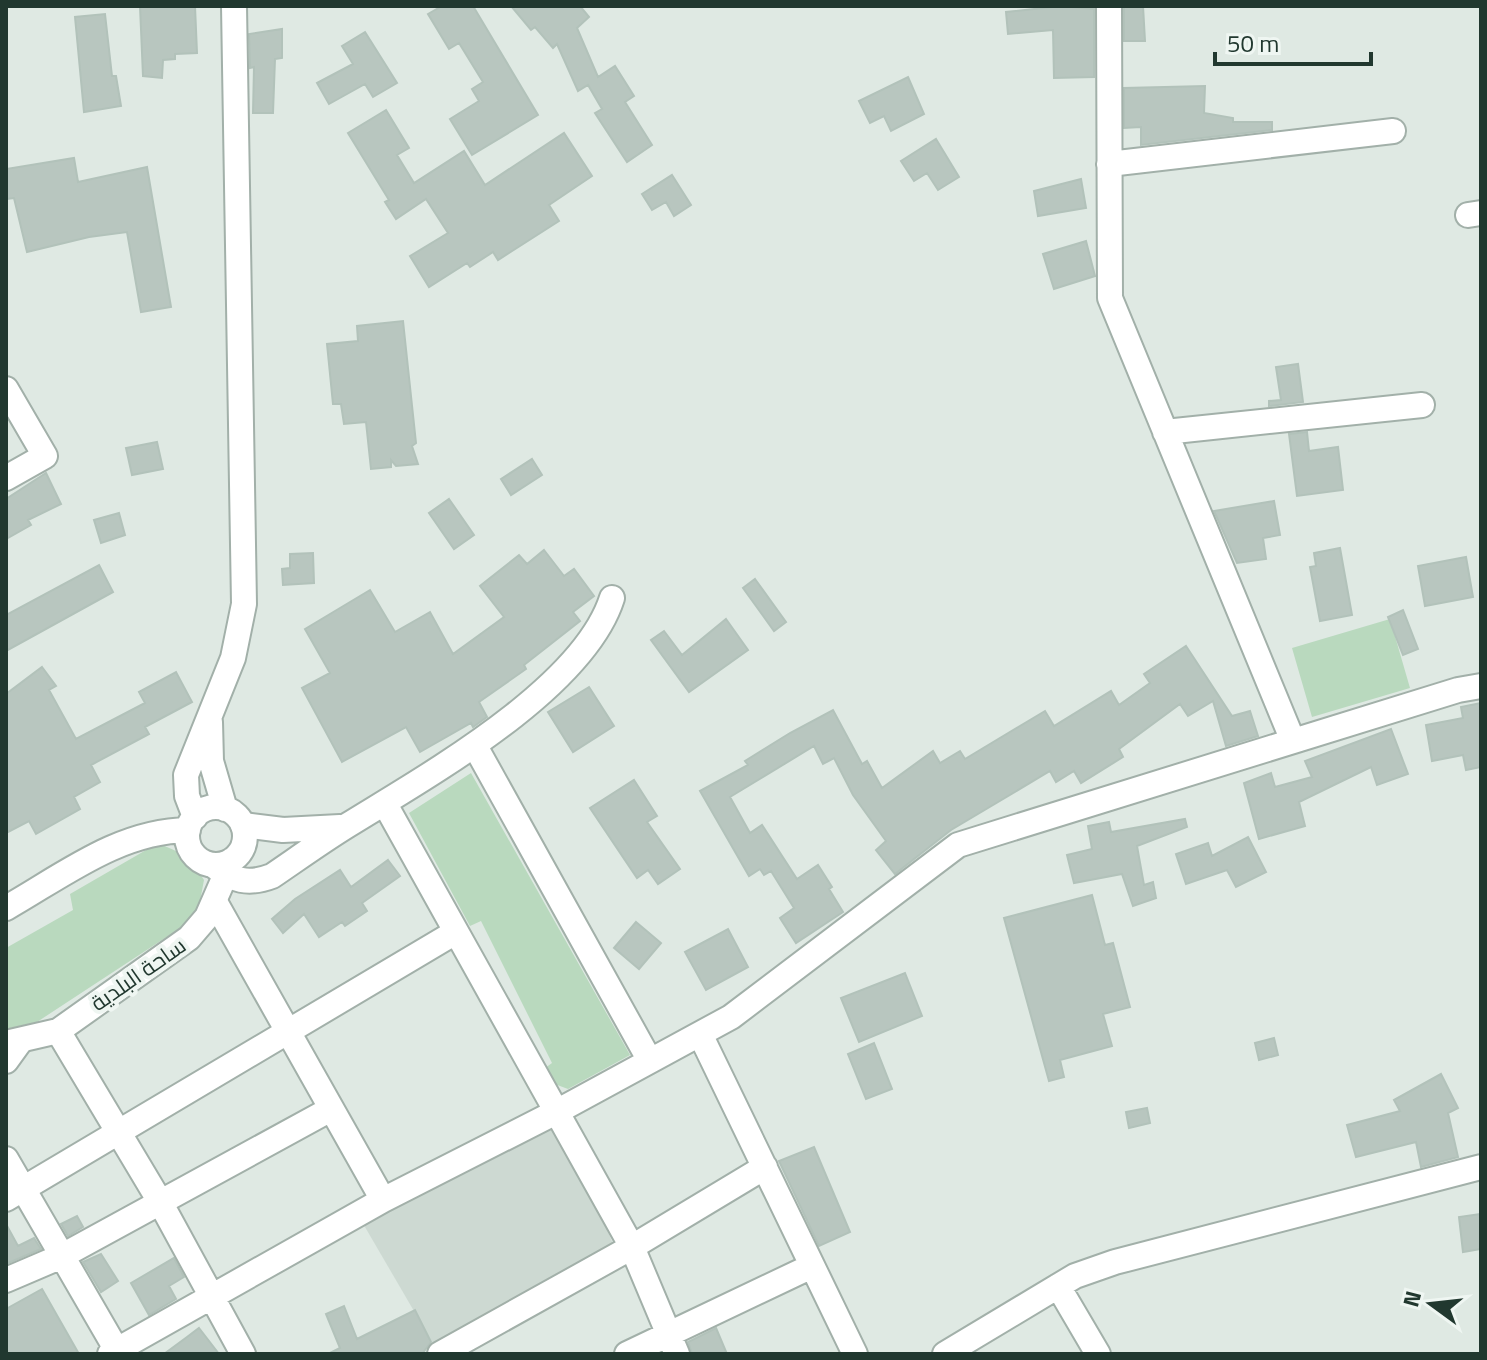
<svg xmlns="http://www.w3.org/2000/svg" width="1487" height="1360" font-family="'Titillium Web',Cairo,sans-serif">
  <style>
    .built { fill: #cdd9d2 }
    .green { fill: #b9d9be }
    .building { fill: #b8c6bf; stroke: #b2c2ba; stroke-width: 2 }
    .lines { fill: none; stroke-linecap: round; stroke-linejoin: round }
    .minor-casing { stroke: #a2b0a9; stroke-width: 28 }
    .tertiary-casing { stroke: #a2b0a9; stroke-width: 28 }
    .minor { stroke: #fff; stroke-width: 24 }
    .tertiary { stroke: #fff; stroke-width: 24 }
    .labels { text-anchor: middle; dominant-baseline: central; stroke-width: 8; stroke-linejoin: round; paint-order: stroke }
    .street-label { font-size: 22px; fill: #21382f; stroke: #eff6f2 }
  </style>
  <rect width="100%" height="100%" fill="#dfe9e3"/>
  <!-- built -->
  <path class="built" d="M 558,1111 L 618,1256 L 439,1354 L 358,1215 Z"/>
  <!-- green -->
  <path class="green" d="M 1390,619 L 1410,688 L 1312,717 L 1292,648 Z
    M 471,773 L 630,1055 L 568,1089 L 552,1083 L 541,1071 L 552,1063 L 481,921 L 470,926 L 409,813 Z
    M 161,845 C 183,852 192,861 204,880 L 197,917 L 37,1022 L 6,1029 L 6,948 L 73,910 L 70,894 L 153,846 Z"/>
  <!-- building -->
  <path class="building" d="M 140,6 L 195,6 L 197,53 L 175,54 L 175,59 L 163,60 L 162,78 L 143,76 Z
    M 442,6 L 473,6 L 538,115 L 472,155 L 450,119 L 479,101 L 472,89 L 483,82 L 459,43 L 449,49 L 428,14 Z
    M 511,6 L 580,6 L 589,17 L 577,28 L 598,77 L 615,66 L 634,96 L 625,102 L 652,145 L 627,162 L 595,113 L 602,109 L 588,85 L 578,91 L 557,44 L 553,48 L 535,27 L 531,30 Z
    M 1061,6 L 1094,9 L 1094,77 L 1054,78 L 1053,30 L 1008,34 L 1006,12 Z
    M 1124,6 L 1143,6 L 1145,41 L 1124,41 Z
    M 105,14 L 112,76 L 116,76 L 121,106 L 84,112 L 75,17 Z
    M 282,29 L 282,58 L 275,59 L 273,113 L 253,113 L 254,67 L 250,68 L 249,34 Z
    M 365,32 L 397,83 L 373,97 L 365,84 L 329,104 L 317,83 L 353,64 L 342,46 Z
    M 908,77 L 924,114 L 891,131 L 884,116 L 870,123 L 859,101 Z
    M 1205,86 L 1204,113 L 1233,118 L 1233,122 L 1272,122 L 1272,130 L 1141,145 L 1141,127 L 1124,128 L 1124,88 Z
    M 386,110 L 409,148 L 397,155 L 414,183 L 464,151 L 485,185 L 564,133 L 592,176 L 549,205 L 559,221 L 498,260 L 493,252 L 470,267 L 467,263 L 429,287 L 410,256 L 448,233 L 426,199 L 396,219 L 385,202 L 389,200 L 348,133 Z
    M 936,139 L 959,177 L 938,190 L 927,173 L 914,181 L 901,161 Z
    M 74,158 L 78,182 L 147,167 L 171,307 L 141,312 L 127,232 L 89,237 L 27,252 L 14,198 L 6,199 L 6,169 Z
    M 672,175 L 691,205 L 674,216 L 666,202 L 652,210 L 642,194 Z
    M 1081,179 L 1086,208 L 1038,216 L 1034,191 Z
    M 1086,241 L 1095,276 L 1054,289 L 1043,254 Z
    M 403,321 L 416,443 L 412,446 L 418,464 L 396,466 L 391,460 L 391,467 L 371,469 L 366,422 L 344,424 L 341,404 L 333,404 L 327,344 L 358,341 L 357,326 Z
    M 1298,364 L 1303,402 L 1269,406 L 1269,401 L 1281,400 L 1276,367 Z
    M 1307,432 L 1309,451 L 1338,447 L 1343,490 L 1297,496 L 1289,434 Z
    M 157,442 L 163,469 L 132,475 L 126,448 Z
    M 532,459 L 542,475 L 511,495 L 501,479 Z
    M 46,473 L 61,504 L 28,520 L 31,525 L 6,539 L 6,499 Z
    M 449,499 L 474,535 L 454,549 L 429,513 Z
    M 1274,501 L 1280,535 L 1263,538 L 1266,559 L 1237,563 L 1214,511 Z
    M 119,513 L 125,535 L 101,543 L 94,520 Z
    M 1340,548 L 1352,615 L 1320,621 L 1310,567 L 1316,566 L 1314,553 Z
    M 544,550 L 564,576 L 574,569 L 594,596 L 573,612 L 580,621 L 524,665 L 526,669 L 479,702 L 487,717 L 473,727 L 471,723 L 420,752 L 406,727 L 342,762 L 302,688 L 330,673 L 305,629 L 370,590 L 395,632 L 430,612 L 453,654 L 504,617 L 480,586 L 519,555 L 527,564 Z
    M 313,553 L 314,583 L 283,585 L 282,569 L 290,568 L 290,554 Z
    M 1466,557 L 1473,597 L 1425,606 L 1418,566 Z
    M 99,565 L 113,592 L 6,651 L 6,615 Z
    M 755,579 L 786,622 L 774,631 L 743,588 Z
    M 1403,610 L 1418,649 L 1403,655 L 1388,617 Z
    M 726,619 L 748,650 L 689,692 L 651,640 L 664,631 L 682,655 Z
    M 1186,646 L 1232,716 L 1250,711 L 1258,736 L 1226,746 L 1213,701 L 1188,716 L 1180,704 L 1119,749 L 1123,757 L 1081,783 L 1074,771 L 1056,782 L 1050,771 L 951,830 L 895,874 L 876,850 L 886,841 L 853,795 L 834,758 L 823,764 L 814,746 L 730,797 L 750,833 L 762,825 L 797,879 L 818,865 L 832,887 L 829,889 L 843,912 L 796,943 L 780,918 L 794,908 L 771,871 L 764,875 L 760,869 L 749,876 L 700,791 L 748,765 L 745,761 L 790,733 L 833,710 L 862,764 L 867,761 L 882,788 L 933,751 L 940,763 L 960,751 L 965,759 L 1045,711 L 1054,726 L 1111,691 L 1119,705 L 1150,683 L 1144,674 Z
    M 42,667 L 56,686 L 49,690 L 76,739 L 145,703 L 139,692 L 176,672 L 192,702 L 145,727 L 149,734 L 91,765 L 100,782 L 74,797 L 80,809 L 36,834 L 29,821 L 6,833 L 6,694 Z
    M 589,687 L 614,726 L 573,752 L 548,712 Z
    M 1481,703 L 1481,767 L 1466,770 L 1463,755 L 1432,761 L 1426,725 L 1463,718 L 1461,707 Z
    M 1391,729 L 1408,774 L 1377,785 L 1371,767 L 1299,802 L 1305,826 L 1259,839 L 1244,783 L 1271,773 L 1275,787 L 1312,777 L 1305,761 Z
    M 634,780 L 657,816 L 647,822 L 680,869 L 658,884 L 648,870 L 637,878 L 590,808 Z
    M 1185,819 L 1187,827 L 1137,846 L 1144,885 L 1153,882 L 1156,898 L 1133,906 L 1122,874 L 1074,883 L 1067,855 L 1092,849 L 1088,826 L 1109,822 L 1111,832 Z
    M 1248,837 L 1266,872 L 1236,887 L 1227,870 L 1186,884 L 1176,854 L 1208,843 L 1212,856 Z
    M 388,860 L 400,876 L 362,903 L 367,911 L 345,926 L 342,922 L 319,937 L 304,914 L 283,933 L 272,919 L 295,899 L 340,870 L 351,887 Z
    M 1092,895 L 1105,945 L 1113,943 L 1130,1007 L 1103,1014 L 1112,1046 L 1060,1060 L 1064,1077 L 1049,1081 L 1004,918 Z
    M 636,922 L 661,943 L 639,969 L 614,948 Z
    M 728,929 L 748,967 L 706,990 L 685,952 Z
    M 905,973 L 922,1016 L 859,1042 L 841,998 Z
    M 1274,1038 L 1278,1055 L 1259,1060 L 1255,1043 Z
    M 874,1043 L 892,1089 L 866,1099 L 848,1054 Z
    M 1441,1074 L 1458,1108 L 1448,1113 L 1458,1157 L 1421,1167 L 1416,1142 L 1356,1157 L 1347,1125 L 1400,1111 L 1394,1100 Z
    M 1147,1108 L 1150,1123 L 1129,1128 L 1126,1112 Z
    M 814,1147 L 850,1232 L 819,1246 L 779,1161 Z
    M 1481,1214 L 1481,1249 L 1463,1252 L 1459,1217 Z
    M 77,1216 L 83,1227 L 68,1236 L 61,1224 Z
    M 6,1224 L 18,1246 L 34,1238 L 41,1249 L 6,1264 Z
    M 101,1254 L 118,1281 L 101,1292 L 83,1262 Z
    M 174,1258 L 184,1277 L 169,1286 L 176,1299 L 149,1315 L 131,1283 Z
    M 42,1289 L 79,1354 L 6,1354 L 6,1309 Z
    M 344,1306 L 357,1339 L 415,1310 L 431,1342 L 422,1354 L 328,1354 L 340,1348 L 326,1314 Z
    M 199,1328 L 219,1354 L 164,1354 L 187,1337 Z
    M 716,1328 L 727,1354 L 692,1354 L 688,1342 Z"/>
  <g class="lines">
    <!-- minor casing -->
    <g class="minor-casing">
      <path id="minor" d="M 1109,6 L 1110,298 L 1293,741
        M 1109,164 L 1393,131
        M 1468,215 L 1481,213
        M 6,389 L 45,456 L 6,478
        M 1165,432 L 1422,405
        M 475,746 L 650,1061
        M 385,804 L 632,1247 L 677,1354
        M 243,825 L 283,830 L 340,827
        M 213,865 C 232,881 249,885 272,876 C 297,859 322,841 348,825 C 427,776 583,689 612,598
        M 215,902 L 383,1200
        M 58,1031 L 159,1200 L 243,1354
        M 700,1034 L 855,1354
        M 6,1061 L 19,1043
        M 6,1159 L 119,1354
        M 6,1199 L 454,933
        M 6,1280 L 62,1256 L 331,1109
        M 1058,1286 L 1098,1354
        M 110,1354 L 383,1200 L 558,1111 L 731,1017 L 958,845 L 1458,690 L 1481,686
        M 440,1354 L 632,1247 L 765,1167
        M 627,1354 L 812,1266
        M 945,1354 L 1075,1276 L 1115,1262 L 1481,1167"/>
    </g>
    <!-- tertiary casing -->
    <g class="tertiary-casing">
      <path id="tertiary" d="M 210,722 L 211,761 L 225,809
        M187 836a29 29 0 1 1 58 0a29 29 0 1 1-58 0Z
        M 195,817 L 187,796 L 186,775 L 233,658 L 244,604 L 234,6
        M 6,908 C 64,875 119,831 188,830
        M 6,1043 L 58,1031 L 189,938 L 207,917 L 232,860"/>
    </g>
    <!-- minor -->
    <use href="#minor" class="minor"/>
    <!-- tertiary -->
    <use href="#tertiary" class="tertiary"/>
  </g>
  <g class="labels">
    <!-- street labels -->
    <g class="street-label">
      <text transform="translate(138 974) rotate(-35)">ساحة البلدية</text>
    </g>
  </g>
  <!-- border -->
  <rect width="1487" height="1360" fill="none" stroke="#21382f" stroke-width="16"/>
  <!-- north arrow -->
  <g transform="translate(1431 1304) rotate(285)" stroke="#eff6f2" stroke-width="6" paint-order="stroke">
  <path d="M0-6L14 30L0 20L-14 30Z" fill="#21382f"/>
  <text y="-12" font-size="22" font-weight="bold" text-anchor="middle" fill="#21382f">N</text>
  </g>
  <!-- scale -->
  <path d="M1215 52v12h156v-12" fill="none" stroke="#21382f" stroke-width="4"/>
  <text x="1227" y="52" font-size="24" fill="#21382f" stroke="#eff6f2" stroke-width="6" paint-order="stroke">50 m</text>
</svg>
